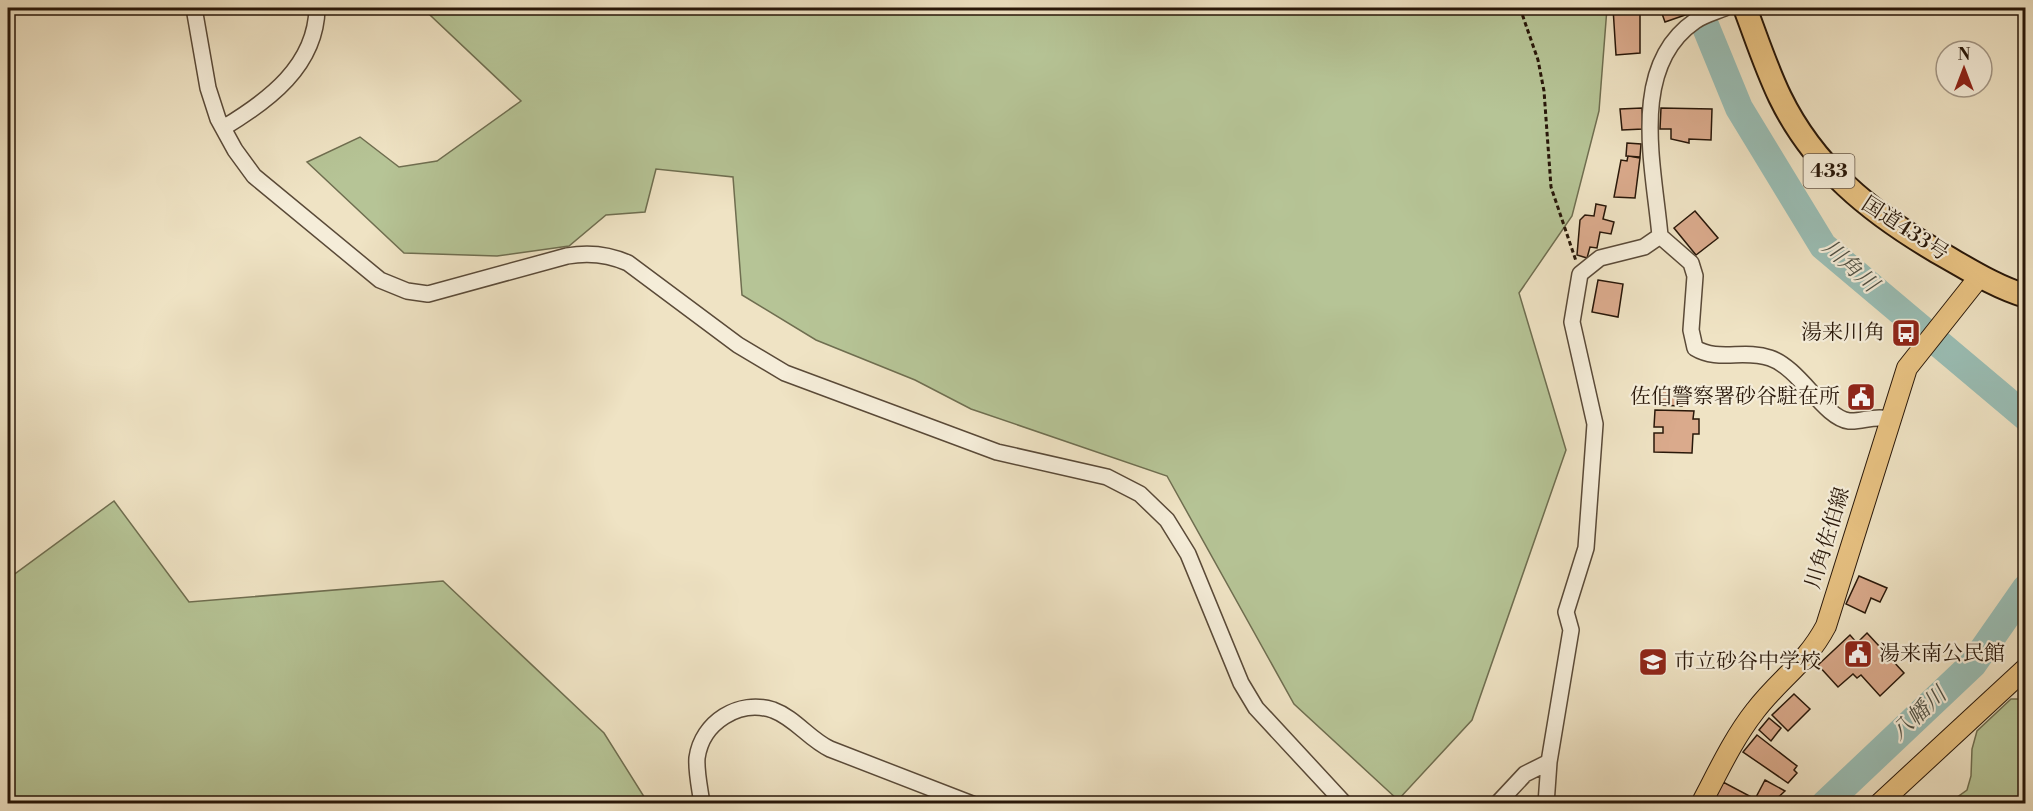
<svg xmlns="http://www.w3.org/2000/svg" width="2033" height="811" font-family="'Libre Bodoni','Noto Serif JP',serif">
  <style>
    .green { fill: #b6c496; stroke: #6f6e50; stroke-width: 1.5 }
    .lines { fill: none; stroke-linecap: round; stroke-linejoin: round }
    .river { stroke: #9abeb5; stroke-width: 28 }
    .building { fill: #daaa8c; stroke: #281709; stroke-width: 1.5 }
    .minor-casing { stroke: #5a4a38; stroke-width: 18 }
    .major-casing { stroke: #281709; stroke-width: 22 }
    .highway-casing { stroke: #281709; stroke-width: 26 }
    .path { stroke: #281709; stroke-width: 3; stroke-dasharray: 4.5 3; stroke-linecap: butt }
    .minor { stroke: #f5edd9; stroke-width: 15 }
    .major { stroke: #e8c282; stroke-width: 20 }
    .highway { stroke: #e8c282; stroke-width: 22 }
    .labels { text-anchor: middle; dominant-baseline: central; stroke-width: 4.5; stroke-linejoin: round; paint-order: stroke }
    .shield { fill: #f5edd9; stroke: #665747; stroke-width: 1.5 }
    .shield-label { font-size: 20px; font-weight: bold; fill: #281709 }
    .street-label { font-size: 21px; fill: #281709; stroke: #f5edd9 }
    .poi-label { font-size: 21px; fill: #281709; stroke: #f5edd9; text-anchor: end }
    .water-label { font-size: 22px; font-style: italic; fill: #505145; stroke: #f5edd9 }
  </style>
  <rect width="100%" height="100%" fill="#efe3c4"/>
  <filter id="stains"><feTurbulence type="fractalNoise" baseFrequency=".00333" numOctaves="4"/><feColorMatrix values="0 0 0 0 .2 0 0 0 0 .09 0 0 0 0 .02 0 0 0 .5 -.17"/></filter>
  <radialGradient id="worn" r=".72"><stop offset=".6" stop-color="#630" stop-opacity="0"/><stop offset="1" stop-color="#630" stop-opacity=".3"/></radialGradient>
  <!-- green -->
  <path class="green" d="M 427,8 L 1607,8 L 1599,111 L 1572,216 L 1519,293 L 1566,450 L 1472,720 L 1398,800 L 1294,704 L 1167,476 L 971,409 L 915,380 L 816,340 L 742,295 L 733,177 L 656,169 L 645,212 L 606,215 L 569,246 L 497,256 L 404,253 L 307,162 L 360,137 L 399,167 L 437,161 L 521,101 L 430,15 Z
    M 114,501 L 189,602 L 443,581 L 604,733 L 648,803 L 8,803 L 8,579 Z
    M 2011,699 L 2025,699 L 2025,803 L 1949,803 L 1967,790 L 1971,776 L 1972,749 L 1977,731 Z"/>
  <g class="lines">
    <!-- river -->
    <path class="river" d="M 1698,8 L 1739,108 L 1823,246 L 2026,417
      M 1825,804 L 1973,664 L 2026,588"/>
  </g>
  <!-- building -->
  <path class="building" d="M 1613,8 L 1640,8 L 1640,53 L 1616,55 Z
    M 1660,8 L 1685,8 L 1688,14 L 1665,22 Z
    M 1642,108 L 1643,129 L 1622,130 L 1620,109 Z
    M 1661,108 L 1712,109 L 1711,140 L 1689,139 L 1689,143 L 1671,139 L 1671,129 L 1660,129 Z
    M 1627,143 L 1641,144 L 1640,157 L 1626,156 Z
    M 1628,156 L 1640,158 L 1635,198 L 1614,197 L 1621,160 L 1627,161 Z
    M 1596,204 L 1606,206 L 1603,219 L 1614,222 L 1611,234 L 1600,232 L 1597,248 L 1590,247 L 1587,258 L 1577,255 L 1580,220 L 1585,215 L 1594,216 Z
    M 1695,211 L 1718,238 L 1696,255 L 1674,228 Z
    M 1598,280 L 1623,284 L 1618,317 L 1592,312 Z
    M 1656,388 L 1680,389 L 1682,392 L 1682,406 L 1656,405 Z
    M 1655,410 L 1694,411 L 1693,419 L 1699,419 L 1699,434 L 1693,434 L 1692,453 L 1654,452 L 1654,433 L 1663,433 L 1663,427 L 1654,427 Z
    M 1859,576 L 1887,588 L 1880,602 L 1871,598 L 1865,613 L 1846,604 Z
    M 1867,633 L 1904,673 L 1880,696 L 1861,675 L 1857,678 L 1853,674 L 1838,687 L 1818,665 L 1850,635 L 1857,643 Z
    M 1794,694 L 1810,709 L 1788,731 L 1772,715 Z
    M 1769,718 L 1781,728 L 1771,741 L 1759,730 Z
    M 1757,735 L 1797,766 L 1794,770 L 1797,773 L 1788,783 L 1743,752 Z
    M 1765,780 L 1785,791 L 1771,804 L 1711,804 L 1723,782 L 1755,799 Z"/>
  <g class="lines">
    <!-- minor casing -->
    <g class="minor-casing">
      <path id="minor" d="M 194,8 L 208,88 L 218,119 L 235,150 L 254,176 L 380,280 L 407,291 L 428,294 L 567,256 C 589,252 608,254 628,263 L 738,345 L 785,373 L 997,452 L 1107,477 L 1140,494 L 1167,520 L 1188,554 L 1241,683 L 1256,708 L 1345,804
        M 223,128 C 268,101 316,66 317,8
        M 1660,236 L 1691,263 L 1695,276 L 1691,330 L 1695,348 C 1718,362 1744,349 1770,358 C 1800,368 1824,418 1849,421 C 1863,422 1873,415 1889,419
        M 702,804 C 700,789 696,772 697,758 C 702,722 739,699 773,710 C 795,718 809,739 830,749 L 972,804
        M 1497,804 L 1525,774 L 1549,762
        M 1546,804 L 1549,762 L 1571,630 L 1566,612 L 1586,548 L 1595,424 L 1572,322 L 1580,274 L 1600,258 L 1644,247 L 1660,236 C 1654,167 1628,67 1695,21 C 1704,15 1715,12 1725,8"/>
    </g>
    <!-- major casing -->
    <g class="major-casing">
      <path id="major" d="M 1701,804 C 1718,772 1733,739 1755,711 C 1779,679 1806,664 1826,626 L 1907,368 L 1980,276
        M 1879,804 L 2026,668"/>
    </g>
    <!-- highway casing -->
    <g class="highway-casing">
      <path id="highway" d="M 1745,8 C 1756,37 1766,68 1780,97 C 1814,167 1870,212 1936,251 C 1965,267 1993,286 2026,296"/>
    </g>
    <!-- path -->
    <path class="path" d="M 1520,8 L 1538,60 L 1544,91 L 1551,187 L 1576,261"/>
    <!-- minor -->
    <use href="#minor" class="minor"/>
    <!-- major -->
    <use href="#major" class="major"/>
    <!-- highway -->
    <use href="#highway" class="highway"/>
  </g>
  <!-- icons -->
  <defs>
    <g id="bus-square" transform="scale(1.5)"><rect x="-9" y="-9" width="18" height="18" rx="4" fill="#8f2418" stroke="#f5edd9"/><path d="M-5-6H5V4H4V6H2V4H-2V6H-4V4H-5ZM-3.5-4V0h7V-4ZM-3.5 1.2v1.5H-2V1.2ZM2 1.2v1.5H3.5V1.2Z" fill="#fff"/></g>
    <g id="civic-square" transform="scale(1.5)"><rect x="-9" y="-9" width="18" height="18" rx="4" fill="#8f2418" stroke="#f5edd9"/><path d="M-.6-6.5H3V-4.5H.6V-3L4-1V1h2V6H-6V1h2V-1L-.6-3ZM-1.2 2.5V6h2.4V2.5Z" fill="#fff"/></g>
    <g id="school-square" transform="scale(1.5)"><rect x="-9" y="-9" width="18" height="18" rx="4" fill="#8f2418" stroke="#f5edd9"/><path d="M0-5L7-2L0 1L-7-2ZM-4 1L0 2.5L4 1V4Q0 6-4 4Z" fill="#fff"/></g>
  </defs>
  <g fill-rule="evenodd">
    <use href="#bus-square" x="1906" y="333"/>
    <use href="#civic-square" x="1861" y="397"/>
    <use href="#civic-square" x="1858" y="654"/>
    <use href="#school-square" x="1653" y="662"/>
  </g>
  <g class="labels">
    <!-- shield labels -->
    <rect class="shield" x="1803.5" y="154" width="51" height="34" rx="4.5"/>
    <g class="shield-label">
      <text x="1829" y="171">433</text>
    </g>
    <!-- street labels -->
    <g class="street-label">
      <text transform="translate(1905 229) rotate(33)">国道433号</text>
      <text transform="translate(1828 538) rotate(-73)">川角佐伯線</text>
    </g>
    <!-- poi labels -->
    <g class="poi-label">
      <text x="1885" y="333">湯来川角</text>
      <text x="1840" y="397">佐伯警察署砂谷駐在所</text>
      <text x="1879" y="654" text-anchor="start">湯来南公民館</text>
      <text x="1674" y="662" text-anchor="start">市立砂谷中学校</text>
    </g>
    <!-- water labels -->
    <g class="water-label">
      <text transform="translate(1850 266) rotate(42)">川角川</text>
      <text transform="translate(1919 714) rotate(-43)">八幡川</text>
    </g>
  </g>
  <!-- margin -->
  <rect width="2033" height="811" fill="none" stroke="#efe3c4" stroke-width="30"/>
  <rect x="9" y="9" width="2015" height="793" fill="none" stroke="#281709" stroke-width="3"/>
  <rect x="15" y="15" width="2003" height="781" fill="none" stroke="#281709" stroke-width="1.5"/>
  <!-- north arrow -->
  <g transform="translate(1964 69)"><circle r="28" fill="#f5edd9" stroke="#a39786" stroke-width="1.5"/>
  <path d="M0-4.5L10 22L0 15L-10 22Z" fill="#8f2418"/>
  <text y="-9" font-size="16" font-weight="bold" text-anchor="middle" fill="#281709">N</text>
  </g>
  <rect width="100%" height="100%" filter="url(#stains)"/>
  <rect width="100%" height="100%" fill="url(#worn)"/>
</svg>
